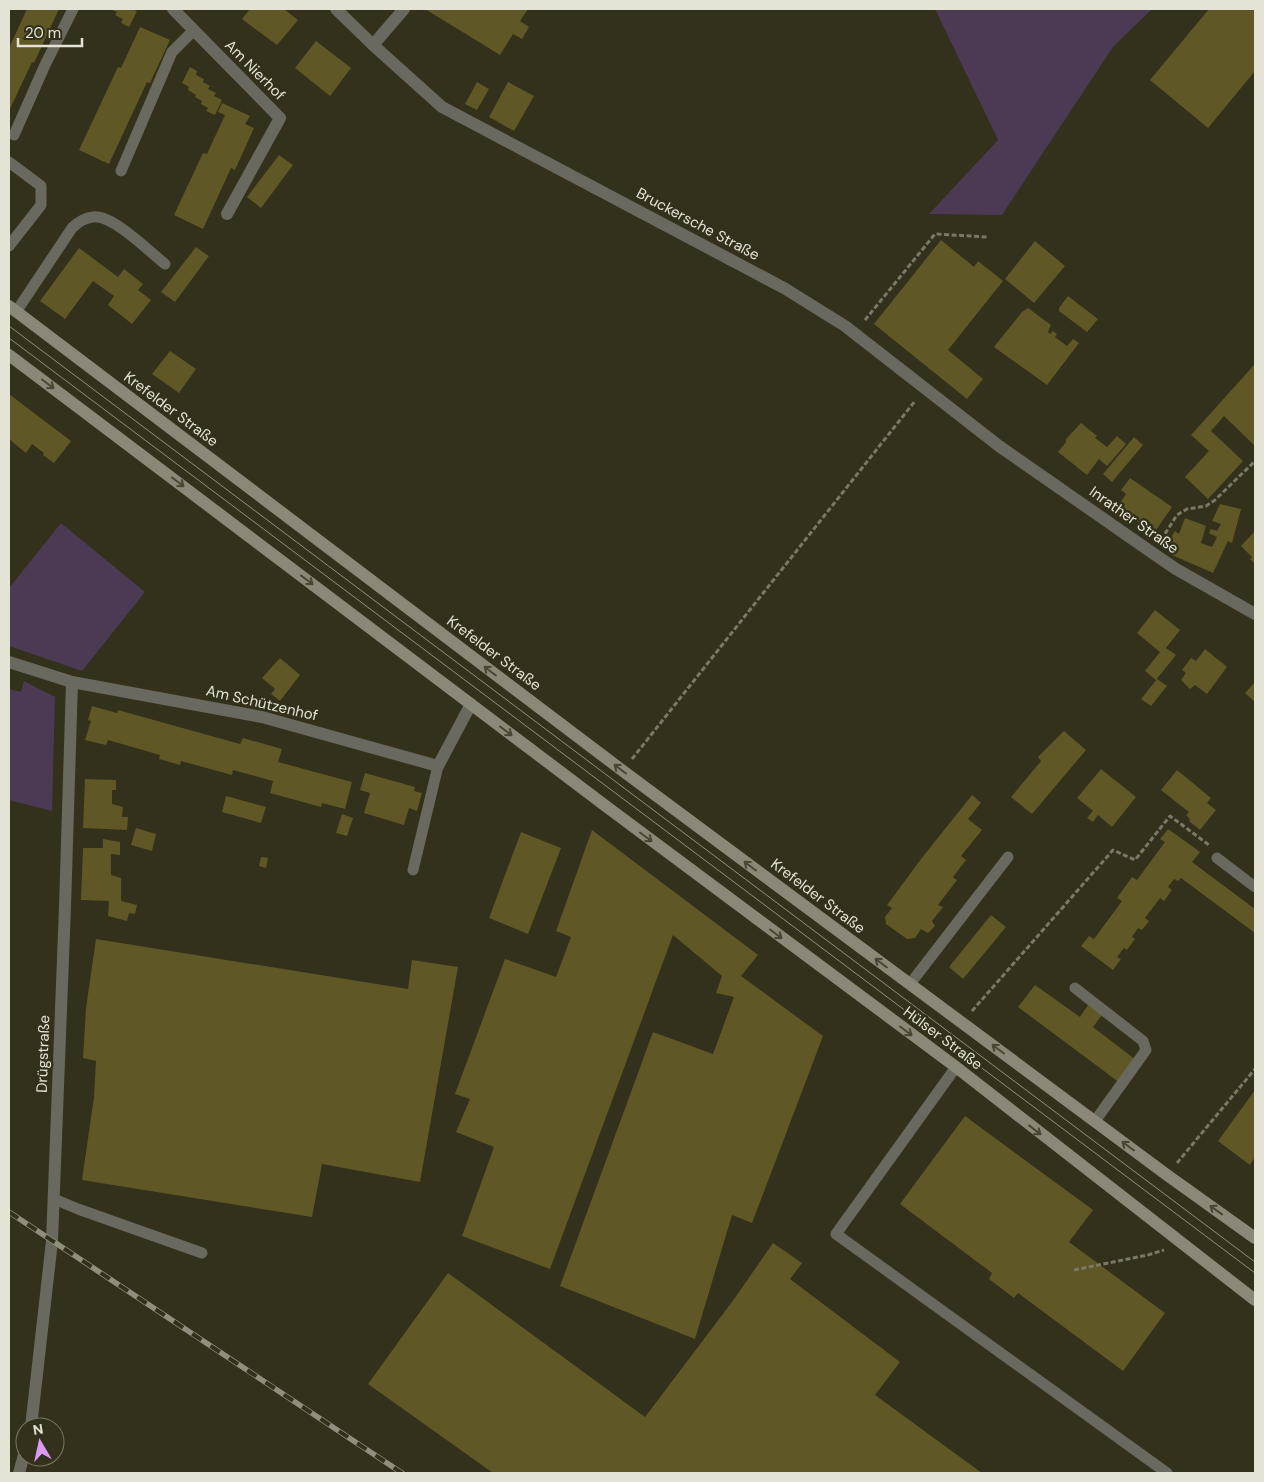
<svg xmlns="http://www.w3.org/2000/svg" width="1264" height="1482" font-family="'DM Sans',sans-serif">
  <style>
    .green { fill: #4c3953 }
    .building { fill: #5f5725 }
    .lines { fill: none; stroke-linecap: round; stroke-linejoin: round }
    .path { stroke: #7a7866; stroke-width: 3; stroke-dasharray: 5 2.5; stroke-linecap: butt }
    .lane { stroke: #6a695f; stroke-width: 11 }
    .street { stroke: #6a695f; stroke-width: 12 }
    .secondary { stroke: #8b8879; stroke-width: 12 }
    .tram { stroke: #918e7d; stroke-width: 1 }
    .rail-casing { stroke: #918e7d; stroke-width: 5.5 }
    .rail { stroke: #33301b; stroke-width: 4; stroke-dasharray: 11; stroke-linecap: butt }
    .oneway { stroke: #494632 }
    .labels { text-anchor: middle; dominant-baseline: central; stroke-width: 5; stroke-linejoin: round; paint-order: stroke }
    .street-label { font-size: 15px; fill: #e5e3d6; stroke: #33301b }
  </style>
  <rect width="100%" height="100%" fill="#33301b"/>
  <!-- green -->
  <path class="green" d="M 935,9 L 1152,9 L 1113,47 L 1002,215 L 929,214 L 998,140 Z
    M 61,523 L 145,592 L 82,671 L 9,646 L 9,588 Z
    M 24,681 L 55,697 L 52,811 L 9,800 L 9,689 L 21,692 Z"/>
  <!-- building -->
  <path class="building" d="M 27,9 L 59,9 L 34,63 L 32,62 L 9,111 L 9,48 Z
    M 110,9 L 131,9 L 137,11 L 129,27 L 121,23 L 123,19 L 115,15 L 117,12 Z
    M 250,9 L 284,9 L 298,20 L 277,45 L 242,19 Z
    M 425,9 L 528,9 L 520,21 L 529,27 L 522,39 L 513,34 L 500,55 Z
    M 1209,9 L 1255,9 L 1255,71 L 1208,128 L 1150,80 Z
    M 140,27 L 170,40 L 150,83 L 147,82 L 109,164 L 79,150 L 118,67 L 121,68 Z
    M 316,41 L 351,68 L 330,96 L 295,68 Z
    M 190,67 L 197,71 L 196,75 L 204,79 L 203,82 L 210,86 L 208,89 L 216,93 L 214,96 L 222,100 L 215,115 L 206,111 L 208,108 L 201,104 L 202,101 L 195,97 L 196,95 L 188,90 L 189,87 L 182,83 Z
    M 477,82 L 489,89 L 477,110 L 465,104 Z
    M 508,82 L 534,96 L 514,131 L 489,117 Z
    M 222,103 L 250,116 L 245,124 L 254,128 L 235,170 L 231,168 L 203,229 L 174,215 L 203,153 L 207,154 L 225,115 L 218,112 Z
    M 279,155 L 293,165 L 261,208 L 247,197 Z
    M 941,240 L 974,267 L 978,261 L 1003,281 L 948,350 L 983,379 L 967,399 L 874,324 Z
    M 1035,241 L 1065,266 L 1034,303 L 1005,279 Z
    M 196,247 L 209,256 L 175,302 L 161,292 Z
    M 79,248 L 118,277 L 124,269 L 143,284 L 138,290 L 151,300 L 132,324 L 108,305 L 114,296 L 93,281 L 65,319 L 40,301 Z
    M 1068,296 L 1098,319 L 1087,332 L 1059,311 L 1059,308 Z
    M 1028,308 L 1051,325 L 1048,332 L 1050,334 L 1053,331 L 1057,334 L 1055,337 L 1067,346 L 1073,339 L 1079,343 L 1047,385 L 994,347 L 1022,312 Z
    M 170,351 L 196,369 L 179,393 L 152,374 Z
    M 1255,364 L 1255,446 L 1224,416 L 1211,431 L 1243,461 L 1208,499 L 1185,477 L 1209,451 L 1191,435 Z
    M 9,394 L 71,441 L 54,463 L 43,455 L 44,453 L 32,444 L 26,453 L 9,439 Z
    M 1081,423 L 1097,436 L 1095,438 L 1107,447 L 1117,436 L 1126,444 L 1107,466 L 1099,459 L 1087,475 L 1058,452 L 1066,442 L 1066,439 Z
    M 1134,437 L 1143,445 L 1112,482 L 1103,474 Z
    M 1130,478 L 1172,507 L 1154,533 L 1117,508 L 1126,494 L 1121,490 Z
    M 1220,504 L 1241,509 L 1232,543 L 1228,541 L 1213,573 L 1172,555 L 1164,548 L 1175,531 L 1179,534 L 1185,518 L 1206,526 L 1201,543 L 1212,547 L 1217,537 L 1209,533 L 1211,529 L 1217,531 L 1221,524 L 1212,521 Z
    M 1255,531 L 1255,564 L 1250,559 L 1252,557 L 1241,546 Z
    M 1155,610 L 1180,630 L 1166,648 L 1176,655 L 1156,680 L 1145,671 L 1160,652 L 1137,633 Z
    M 1205,649 L 1227,667 L 1207,694 L 1195,685 L 1190,689 L 1181,680 L 1186,673 L 1182,670 L 1191,658 L 1196,661 Z
    M 280,658 L 300,675 L 280,701 L 271,694 L 275,689 L 262,678 Z
    M 1157,679 L 1167,686 L 1151,706 L 1141,699 Z
    M 1255,682 L 1255,702 L 1245,693 Z
    M 92,706 L 117,713 L 118,710 L 240,744 L 243,738 L 282,749 L 278,762 L 352,782 L 345,809 L 322,803 L 321,807 L 270,793 L 273,781 L 233,770 L 232,775 L 181,761 L 180,765 L 159,759 L 160,755 L 108,740 L 106,745 L 85,740 L 91,721 L 88,720 Z
    M 1064,731 L 1086,750 L 1032,814 L 1011,797 L 1041,761 L 1038,757 Z
    M 1101,769 L 1136,797 L 1112,827 L 1098,815 L 1093,822 L 1087,818 L 1093,811 L 1077,798 Z
    M 1177,770 L 1211,798 L 1207,803 L 1216,810 L 1200,830 L 1189,821 L 1190,819 L 1186,815 L 1189,812 L 1161,790 Z
    M 365,773 L 415,787 L 414,791 L 422,793 L 417,811 L 409,808 L 404,825 L 364,813 L 370,793 L 360,790 Z
    M 85,779 L 116,780 L 116,790 L 112,790 L 112,804 L 123,807 L 122,817 L 128,817 L 127,830 L 83,828 Z
    M 972,795 L 981,803 L 968,819 L 982,830 L 961,856 L 966,860 L 953,877 L 957,880 L 938,905 L 943,907 L 932,921 L 935,926 L 928,933 L 921,929 L 915,938 L 907,939 L 886,924 L 885,917 L 892,908 L 887,905 L 921,859 Z
    M 226,796 L 266,807 L 261,823 L 222,812 Z
    M 342,814 L 353,818 L 347,836 L 336,833 Z
    M 136,828 L 156,834 L 152,851 L 131,845 Z
    M 1168,829 L 1200,852 L 1192,862 L 1255,909 L 1255,933 L 1181,878 L 1178,881 L 1174,879 L 1168,887 L 1172,890 L 1164,901 L 1160,898 L 1145,918 L 1149,921 L 1142,930 L 1138,928 L 1132,937 L 1135,939 L 1127,950 L 1124,948 L 1117,957 L 1121,959 L 1113,970 L 1081,946 L 1089,936 L 1094,939 L 1122,901 L 1117,898 L 1132,877 L 1137,880 L 1165,842 L 1160,839 Z
    M 592,830 L 758,955 L 741,976 L 823,1036 L 752,1223 L 732,1215 L 695,1339 L 560,1286 L 653,1032 L 713,1054 L 734,997 L 716,993 L 722,976 L 673,935 L 550,1269 L 462,1236 L 494,1147 L 456,1132 L 470,1099 L 455,1094 L 505,959 L 556,977 L 571,937 L 556,931 Z
    M 521,832 L 561,848 L 528,934 L 489,918 Z
    M 103,839 L 120,842 L 120,855 L 111,854 L 111,875 L 121,878 L 121,901 L 137,905 L 135,914 L 129,913 L 127,921 L 108,916 L 109,901 L 81,900 L 83,848 L 103,848 Z
    M 261,857 L 268,858 L 266,868 L 259,866 Z
    M 991,915 L 1006,927 L 963,979 L 949,967 Z
    M 96,939 L 408,989 L 412,960 L 458,967 L 420,1182 L 322,1164 L 312,1217 L 82,1180 L 94,1097 L 96,1061 L 83,1058 L 86,1008 Z
    M 1035,985 L 1080,1017 L 1088,1005 L 1102,1015 L 1093,1027 L 1136,1060 L 1120,1083 L 1018,1007 Z
    M 1255,1090 L 1255,1157 L 1250,1165 L 1218,1141 Z
    M 965,1116 L 1093,1210 L 1069,1242 L 1165,1313 L 1123,1371 L 1018,1293 L 1014,1298 L 989,1279 L 992,1273 L 900,1204 Z
    M 773,1243 L 802,1263 L 790,1279 L 900,1362 L 875,1395 L 982,1473 L 493,1473 L 368,1384 L 448,1273 L 645,1417 L 732,1302 Z"/>
  <g class="lines">
    <!-- path -->
    <path class="path" d="M 865,320 L 935,234 L 988,237
      M 1161,540 L 1177,515 L 1187,509 L 1206,506 L 1215,500 L 1255,461
      M 632,759 L 915,401
      M 972,1011 L 1113,850 L 1135,860 L 1170,816 L 1209,845
      M 1177,1163 L 1255,1069
      M 1074,1270 L 1148,1255 L 1164,1250"/>
    <!-- lane -->
    <path class="lane" d="M 14,135 L 45,65 L 73,9
      M 9,162 L 41,186 L 41,205 L 9,246
      M 121,171 L 172,52 L 193,31
      M 16,312 L 72,228 C 78,222 84,218 93,217 C 112,214 150,252 165,264
      M 1217,858 L 1255,887
      M 413,870 L 438,766
      M 910,984 L 1008,857
      M 1075,988 L 1143,1041 L 1146,1050 L 1095,1121
      M 956,1067 L 836,1234 L 1167,1473
      M 54,1199 L 78,1209 L 202,1253"/>
    <!-- street -->
    <path class="street" d="M 173,9 L 280,118 L 227,214
      M 336,9 L 373,45 L 442,107 L 784,288 L 845,326 L 999,446 L 1154,554 L 1176,569 L 1255,614
      M 373,45 L 404,9
      M 9,662 L 72,682 L 262,717 L 438,766 L 471,704
      M 31,1427 L 52,1241 L 65,907 L 72,682
      M 19,1473 L 25,1451"/>
    <!-- secondary -->
    <path class="secondary" d="M 9,306 L 623,771 L 1167,1175 L 1255,1238
      M 9,355 L 607,807 L 956,1067 L 1255,1300"/>
    <!-- tram -->
    <path class="tram" d="M 9,326 L 1255,1262
      M 9,338 L 1255,1273"/>
    <!-- rail casing -->
    <g class="rail-casing">
      <path id="rail" d="M 9,1212 L 402,1473"/>
    </g>
    <!-- rail -->
    <use href="#rail" class="rail"/>
  </g>
  <!-- one-way arrows -->
  <defs><path id="oneway-shaft" d="M-6 0H5M1.5-3L5.5 0L1.5 3" fill="none" stroke-width="1.6" stroke-linecap="round" stroke-linejoin="round" transform="scale(1.25)"/></defs>
  <g class="oneway">
    <use href="#oneway-shaft" transform="translate(48 384) rotate(37)"/>
    <use href="#oneway-shaft" transform="translate(178 482) rotate(37)"/>
    <use href="#oneway-shaft" transform="translate(307 580) rotate(37)"/>
    <use href="#oneway-shaft" transform="translate(490 671) rotate(-143)"/>
    <use href="#oneway-shaft" transform="translate(506 731) rotate(37)"/>
    <use href="#oneway-shaft" transform="translate(620 769) rotate(-143)"/>
    <use href="#oneway-shaft" transform="translate(646 837) rotate(37)"/>
    <use href="#oneway-shaft" transform="translate(750 866) rotate(-143)"/>
    <use href="#oneway-shaft" transform="translate(776 934) rotate(37)"/>
    <use href="#oneway-shaft" transform="translate(881 963) rotate(-143)"/>
    <use href="#oneway-shaft" transform="translate(906 1031) rotate(37)"/>
    <use href="#oneway-shaft" transform="translate(998 1049) rotate(-143)"/>
    <use href="#oneway-shaft" transform="translate(1035 1130) rotate(38)"/>
    <use href="#oneway-shaft" transform="translate(1128 1146) rotate(-143)"/>
    <use href="#oneway-shaft" transform="translate(1216 1210) rotate(-144)"/>
  </g>
  <g class="labels">
    <!-- street labels -->
    <g class="street-label">
      <text transform="translate(255 70) rotate(45)">Am Nierhof</text>
      <text transform="translate(698 224) rotate(28)">Bruckersche Straße</text>
      <text transform="translate(171 409) rotate(37)">Krefelder Straße</text>
      <text transform="translate(1134 520) rotate(35)">Inrather Straße</text>
      <text transform="translate(494 653) rotate(37)">Krefelder Straße</text>
      <text transform="translate(262 703) rotate(13)">Am Schützenhof</text>
      <text transform="translate(818 896) rotate(37)">Krefelder Straße</text>
      <text transform="translate(943 1038) rotate(37)">Hülser Straße</text>
      <text transform="translate(43 1054) rotate(-88)">Drügstraße</text>
    </g>
  </g>
  <!-- border -->
  <rect width="1264" height="1482" fill="none" stroke="#e5e3d6" stroke-width="20"/>
  <!-- north arrow -->
  <g transform="translate(40 1442) rotate(351)"><circle r="24" fill="#33301b" stroke="#7a7866"/>
  <path d="M0-4L9 19L0 12L-9 19Z" fill="#db99f5"/>
  <text y="-8" font-size="14" font-weight="bold" text-anchor="middle" fill="#e5e3d6">N</text>
  </g>
  <!-- scale -->
  <path d="M18 38v8h64v-8" fill="none" stroke="#e5e3d6" stroke-width="2.5"/>
  <text x="25" y="38" font-size="15" fill="#e5e3d6" stroke="#33301b" stroke-width="4" paint-order="stroke">20 m</text>
</svg>
